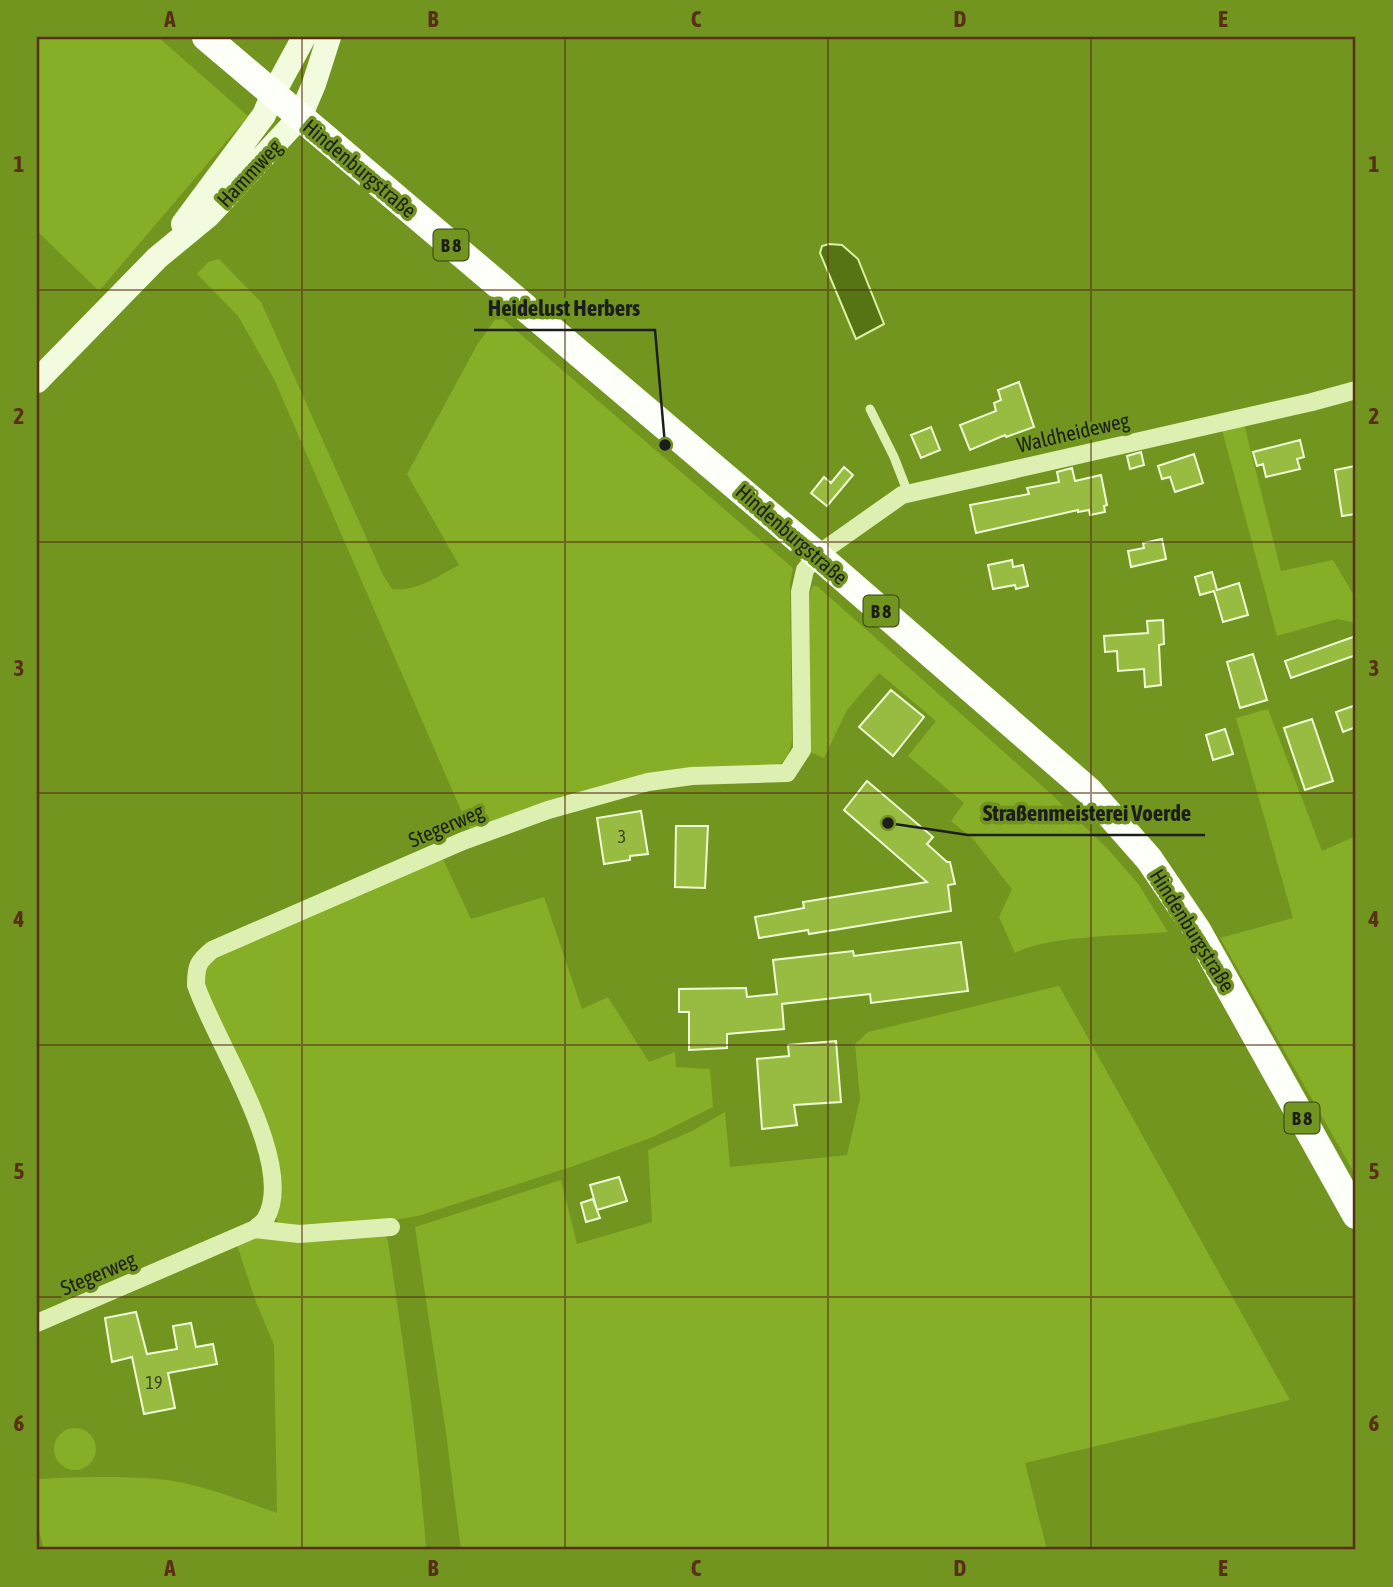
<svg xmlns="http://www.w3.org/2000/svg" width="1393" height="1587" font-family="'Asap Condensed',sans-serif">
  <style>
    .green { fill: #87ae27 }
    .water { fill: #567414; stroke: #dbf0a5; stroke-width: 2 }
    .building { fill: #98bb42; stroke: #f0fad7; stroke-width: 2 }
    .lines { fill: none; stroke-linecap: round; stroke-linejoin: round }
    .lane { stroke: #ddefb1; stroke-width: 9 }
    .street { stroke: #ddefb1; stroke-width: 18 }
    .secondary { stroke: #f2fbde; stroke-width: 24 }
    .primary { stroke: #fdfff9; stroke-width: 28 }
    .grid { fill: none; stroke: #5a2f18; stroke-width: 2; stroke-opacity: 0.55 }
    .labels { text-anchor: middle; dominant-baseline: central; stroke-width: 7; stroke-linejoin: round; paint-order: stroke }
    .number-label { font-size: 18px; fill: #3c4426 }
    .shield { fill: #71951e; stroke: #36411d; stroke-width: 2 }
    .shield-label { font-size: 19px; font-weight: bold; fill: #1d1d1d }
    .street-label { font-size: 21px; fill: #1d1d1d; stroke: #71951e }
    .leader { fill: none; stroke: #1d1d1d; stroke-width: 2.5 }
    .callout-dot { fill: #1d1d1d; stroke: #71951e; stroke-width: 2.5 }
    .callout-label { font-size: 23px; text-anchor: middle; font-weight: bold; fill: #1d1d1d; stroke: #71951e; stroke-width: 7; stroke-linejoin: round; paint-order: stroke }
    .neatline { fill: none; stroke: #5a2f18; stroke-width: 2.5 }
    .grid-label { font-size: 23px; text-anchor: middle; font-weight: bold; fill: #5a2f18 }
  </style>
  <rect width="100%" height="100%" fill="#71951e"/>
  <!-- green -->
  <path class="green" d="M 37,37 L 158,37 L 248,116 L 99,291 L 37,231 Z
    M 219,259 L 261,302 L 383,575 L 392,589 C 417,592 438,576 459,565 L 407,474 L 477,345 L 498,315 L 793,568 L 790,584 L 792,740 C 790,753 787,759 776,767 L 658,772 L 470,831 L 274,379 L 238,316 L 197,274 L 208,262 Z
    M 1244,424 L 1281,571 L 1333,560 L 1356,599 L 1356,623 L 1337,619 L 1277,636 L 1222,430 Z
    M 813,586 L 817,586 L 1049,792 L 1108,849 L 1139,885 L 1168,932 C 1127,936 1049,935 1015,953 L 999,917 L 1012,889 L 973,839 L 951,821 L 964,803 L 908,756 L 936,721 L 879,673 L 847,710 L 824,758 L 810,752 L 809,594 Z
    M 1268,709 L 1322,851 L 1356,836 L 1356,1176 L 1220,938 L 1293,918 L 1236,718 Z
    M 441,855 L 471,919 L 544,897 L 582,1009 L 608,997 L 649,1062 L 675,1052 L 676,1067 L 710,1069 L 713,1107 L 653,1137 L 574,1166 L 418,1216 L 356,1226 L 291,1228 L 279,1224 L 275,1216 L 277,1202 L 204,991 L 204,966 L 215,956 Z
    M 1059,986 L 1290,1400 L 1025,1463 L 1047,1550 L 461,1550 L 446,1433 L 415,1227 L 561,1180 L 577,1244 L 652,1222 L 648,1150 L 692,1131 L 725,1112 L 730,1167 L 847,1155 L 860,1099 L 855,1044 L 868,1032 Z
    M 385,1234 L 388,1241 C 403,1343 419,1447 426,1550 L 44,1550 L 37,1523 L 37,1479 C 76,1477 117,1476 157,1479 C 195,1482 241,1500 277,1513 L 274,1345 L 256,1302 L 236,1242 L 259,1235 Z
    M54 1449a21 21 0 1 1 42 0a21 21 0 1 1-42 0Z"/>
  <!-- water -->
  <path class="water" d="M 829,244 L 842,245 L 858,259 L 884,324 L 856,339 L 820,253 L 822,246 Z"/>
  <!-- building -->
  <path class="building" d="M 1019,382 L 1034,427 L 1006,437 L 1005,435 L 970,450 L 960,425 L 996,411 L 994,403 L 1001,400 L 998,390 Z
    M 931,427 L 940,450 L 921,458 L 911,435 Z
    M 1300,440 L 1304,457 L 1297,459 L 1300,469 L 1266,477 L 1263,464 L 1257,466 L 1253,452 Z
    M 1141,452 L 1144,465 L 1130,469 L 1127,456 Z
    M 1194,454 L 1203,483 L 1175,492 L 1170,477 L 1162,479 L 1158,466 Z
    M 1355,466 L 1356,514 L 1342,516 L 1335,470 Z
    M 844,467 L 853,475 L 827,506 L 811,493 L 824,477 L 831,483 Z
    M 1072,468 L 1075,481 L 1101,475 L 1107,505 L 1104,506 L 1105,512 L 1090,515 L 1089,510 L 1078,512 L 1078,510 L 976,533 L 970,505 L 1029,494 L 1027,488 L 1059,482 L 1057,472 Z
    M 1162,539 L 1166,559 L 1131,567 L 1128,551 L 1144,548 L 1143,543 Z
    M 1012,560 L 1013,567 L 1023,565 L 1028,586 L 1016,589 L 1015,585 L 993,589 L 988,565 Z
    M 1212,572 L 1217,590 L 1239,583 L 1248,615 L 1223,622 L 1214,591 L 1200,595 L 1195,577 Z
    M 1163,620 L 1164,644 L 1159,645 L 1161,685 L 1145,687 L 1144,669 L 1118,671 L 1117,651 L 1105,652 L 1104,636 L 1148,633 L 1147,621 Z
    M 1356,636 L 1356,655 L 1291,678 L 1285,661 Z
    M 1253,654 L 1267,700 L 1240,708 L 1227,662 Z
    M 891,690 L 924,717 L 893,756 L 859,727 Z
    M 1356,705 L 1356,727 L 1343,732 L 1336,712 Z
    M 1312,719 L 1333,781 L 1305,790 L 1284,728 Z
    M 1225,729 L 1233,754 L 1213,760 L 1206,735 Z
    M 867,781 L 933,837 L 927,844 L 947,862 L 950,862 L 955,884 L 948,885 L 951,911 L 809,934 L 808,930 L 759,938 L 755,917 L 804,908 L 803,902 L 927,882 L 844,810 Z
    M 641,811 L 648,854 L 630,856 L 630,860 L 604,864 L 597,818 Z
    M 676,826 L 708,826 L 705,888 L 675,887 Z
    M 961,942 L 968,991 L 871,1003 L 870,994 L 782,1004 L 784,1029 L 727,1034 L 727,1048 L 689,1050 L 689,1012 L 679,1012 L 679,989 L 746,988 L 747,997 L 777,994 L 773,960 L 853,951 L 854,956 Z
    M 836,1041 L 841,1102 L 794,1105 L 797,1125 L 762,1129 L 757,1059 L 789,1056 L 788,1045 Z
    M 619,1177 L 627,1201 L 597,1210 L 590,1185 Z
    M 593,1199 L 600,1218 L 586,1222 L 581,1203 Z
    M 136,1312 L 147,1354 L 177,1349 L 173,1326 L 191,1323 L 196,1347 L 213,1344 L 217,1364 L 168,1373 L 175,1408 L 144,1414 L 132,1357 L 112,1362 L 105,1318 Z"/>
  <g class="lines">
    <!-- lane -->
    <path class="lane" d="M 870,409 L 894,457 L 908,493"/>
    <!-- street -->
    <path class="street" d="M 255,1229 L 299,1234 L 391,1227
      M 37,1323 L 255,1229 C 258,1226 264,1222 266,1218 C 297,1163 214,1040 196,985 C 196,965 198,962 212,950 L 463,841 L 548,810 L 648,782 L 692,776 L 787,773 L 802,750 L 800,592 L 805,570 L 817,555 L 902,495 L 1312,402 L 1356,390"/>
    <!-- secondary -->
    <path class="secondary" d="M 183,224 L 264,115 L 273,94 L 304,37
      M 37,381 L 157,258 L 208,216 L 300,117 L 314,84 L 329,37"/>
    <!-- primary -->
    <path class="primary" d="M 206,37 L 817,555 L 1089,791 L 1149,859 L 1197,930 L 1356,1215"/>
  </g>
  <!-- grid -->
  <path class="grid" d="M 302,37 L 302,1550M 565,37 L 565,1550M 828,37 L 828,1550M 1091,37 L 1091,1550M 37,290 L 1356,290M 37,542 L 1356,542M 37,793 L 1356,793M 37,1045 L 1356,1045M 37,1297 L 1356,1297"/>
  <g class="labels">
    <!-- number labels -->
    <g class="number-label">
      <text x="622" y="836">3</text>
      <text x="154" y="1382">19</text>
    </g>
    <!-- shield labels -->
    <g class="shield">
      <rect x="433.5" y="229.5" width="35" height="31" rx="5"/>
      <rect x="863.5" y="595.5" width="35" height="31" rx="5"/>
      <rect x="1284.5" y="1102.5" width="35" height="31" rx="5"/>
    </g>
    <g class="shield-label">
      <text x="451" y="245">B 8</text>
      <text x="881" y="611">B 8</text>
      <text x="1302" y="1118">B 8</text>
    </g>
    <!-- street labels -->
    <g class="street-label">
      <text transform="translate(360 168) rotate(40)">Hindenburgstraße</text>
      <text transform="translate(249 173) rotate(-47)">Hammweg</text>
      <text transform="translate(1073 432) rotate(-13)">Waldheideweg</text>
      <text transform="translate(792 534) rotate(41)">Hindenburgstraße</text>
      <text transform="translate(446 825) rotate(-23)">Stegerweg</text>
      <text transform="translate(1193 930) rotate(58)">Hindenburgstraße</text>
      <text transform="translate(98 1273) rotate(-23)">Stegerweg</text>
    </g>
  </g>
  <!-- callouts -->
  <path class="leader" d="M665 445L655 330H474M888 823L968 835H1205"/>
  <g class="callout-dot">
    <circle cx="665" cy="445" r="7"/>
    <circle cx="888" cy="823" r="7"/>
  </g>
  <g class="callout-label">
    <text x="564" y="316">Heidelust Herbers</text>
    <text x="1087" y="821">Straßenmeisterei Voerde</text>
  </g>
  <!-- border -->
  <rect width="1393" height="1587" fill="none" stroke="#71951e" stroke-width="77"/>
  <rect x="38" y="38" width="1316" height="1510" class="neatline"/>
  <g class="grid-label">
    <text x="170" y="27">A</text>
    <text x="433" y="27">B</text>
    <text x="696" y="27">C</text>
    <text x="960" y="27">D</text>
    <text x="1223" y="27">E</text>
    <text x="19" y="172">1</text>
    <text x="1374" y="172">1</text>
    <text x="19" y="424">2</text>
    <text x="1374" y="424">2</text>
    <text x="19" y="676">3</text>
    <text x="1374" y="676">3</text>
    <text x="19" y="927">4</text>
    <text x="1374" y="927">4</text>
    <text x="19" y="1179">5</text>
    <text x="1374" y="1179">5</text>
    <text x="19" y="1431">6</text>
    <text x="1374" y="1431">6</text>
    <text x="170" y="1576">A</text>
    <text x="433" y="1576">B</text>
    <text x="696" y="1576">C</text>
    <text x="960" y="1576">D</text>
    <text x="1223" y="1576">E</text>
  </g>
</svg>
